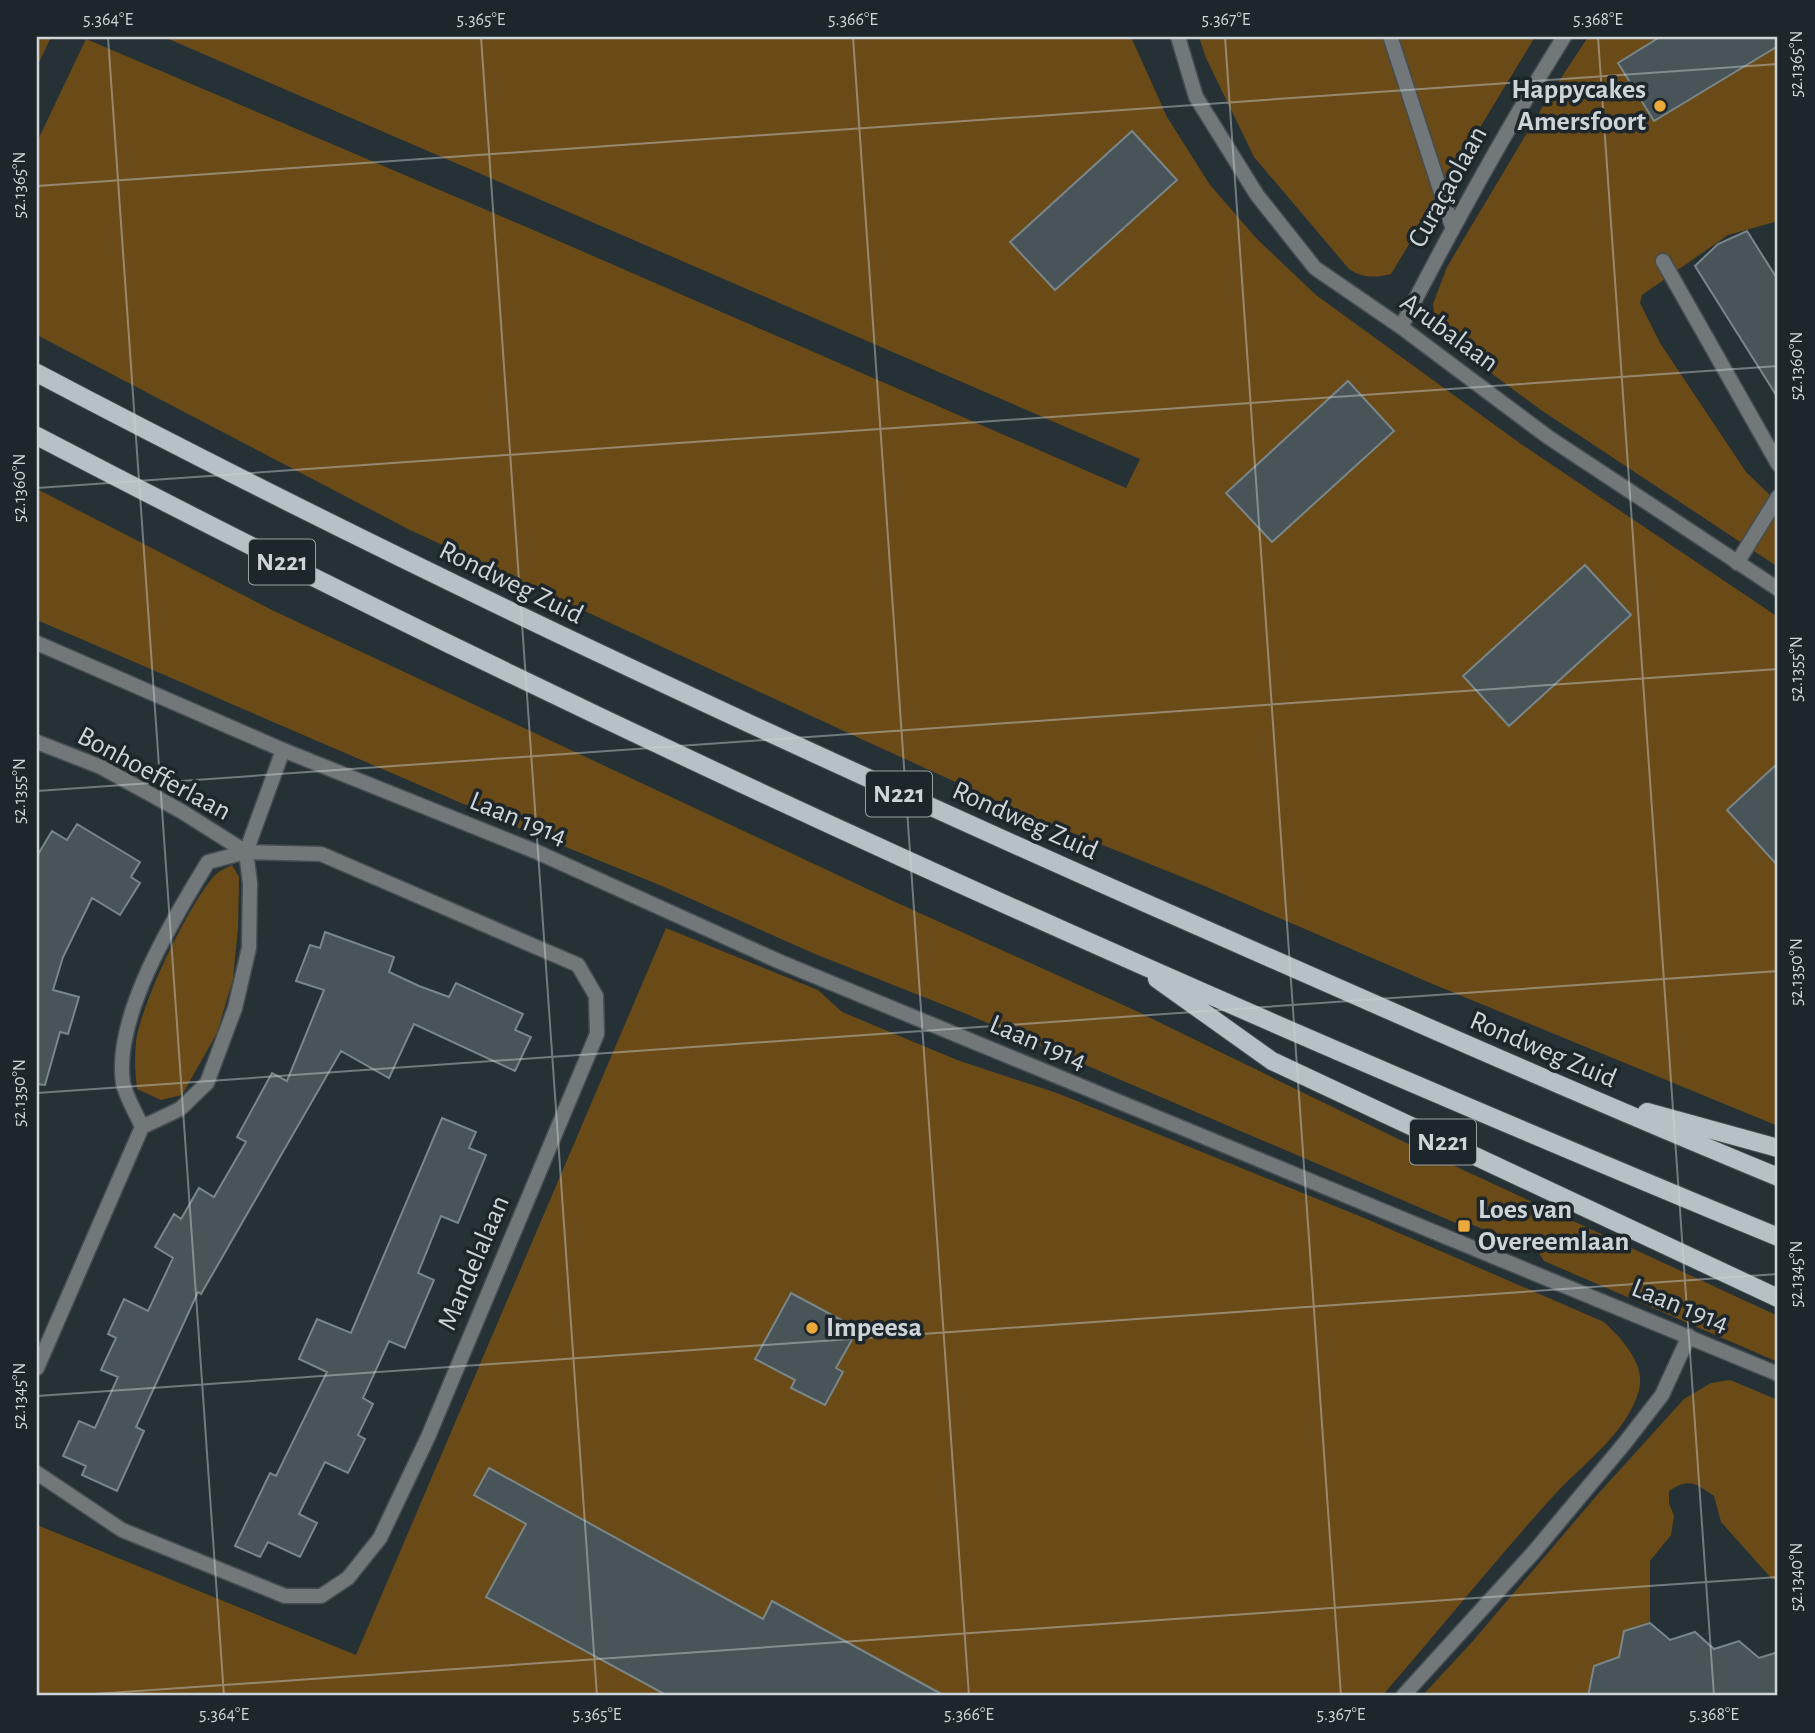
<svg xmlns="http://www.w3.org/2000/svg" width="1815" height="1733" font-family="'Alegreya Sans',sans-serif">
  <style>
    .green { fill: #6a4a17 }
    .building { fill: #485457; stroke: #79868a; stroke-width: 2 }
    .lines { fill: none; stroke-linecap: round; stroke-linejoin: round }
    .lane-casing { stroke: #444e52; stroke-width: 17 }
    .street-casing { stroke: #444e52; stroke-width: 17 }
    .primary-casing { stroke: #444e52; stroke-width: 20 }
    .lane { stroke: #72787a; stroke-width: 14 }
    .street { stroke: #72787a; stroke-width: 14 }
    .primary { stroke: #b5c1c4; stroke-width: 18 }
    .ticks { fill: none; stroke: #ced4d7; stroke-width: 2; stroke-opacity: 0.45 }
    .poi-dot { fill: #eca93b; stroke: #1d272b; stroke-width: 2.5 }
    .labels { text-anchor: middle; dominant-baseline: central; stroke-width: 7; stroke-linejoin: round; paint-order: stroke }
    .shield { fill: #1d272b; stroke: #99a0a3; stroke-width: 2 }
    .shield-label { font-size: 26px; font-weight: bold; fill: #ced4d7 }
    .poi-label { font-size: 28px; font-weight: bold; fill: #ced4d7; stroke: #1d272b; text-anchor: start }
    .street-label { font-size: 28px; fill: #ced4d7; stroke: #1d272b }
    .neatline { fill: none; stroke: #ced4d7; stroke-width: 2.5 }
    .ticks-label { font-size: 18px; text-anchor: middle; fill: #ced4d7 }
  </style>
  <rect width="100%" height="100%" fill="#263135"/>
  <!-- green -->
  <path class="green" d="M 37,37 L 51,37 L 37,67 Z
    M 164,37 L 1131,37 L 1167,117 L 1210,185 L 1257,239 L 1316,295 L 1521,444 L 1778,617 L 1778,1126 L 1435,985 L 1207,887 L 1028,815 L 859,738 L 410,530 L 37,335 L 37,142 L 86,39 L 538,232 L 1126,488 L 1140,459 Z
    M 1199,37 L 1535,37 L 1391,274 C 1375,278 1362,278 1349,269 L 1254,157 L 1206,58 Z
    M 1588,37 L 1778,37 L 1778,221 L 1728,235 L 1642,295 L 1640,303 L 1660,343 L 1746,472 L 1778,503 L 1778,567 L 1541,410 L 1437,333 L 1433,304 L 1447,267 L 1546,101 Z
    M 37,489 L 272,610 L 893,901 L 1132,1009 L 1431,1155 L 1778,1316 L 1778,1362 L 1544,1261 L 1539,1253 L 1466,1222 L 1456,1223 L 964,1013 L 815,954 L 662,886 L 519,828 L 37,620 Z
    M 232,865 L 239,877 L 238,928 L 233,979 L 217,1033 L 182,1095 L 161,1100 L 137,1089 C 135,1071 134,1053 137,1035 C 147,992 186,910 214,876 C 219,871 226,868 232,865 Z
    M 666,928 L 818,990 L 842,1012 L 957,1060 L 1057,1093 L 1369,1220 L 1604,1322 C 1621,1338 1646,1364 1639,1390 C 1627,1433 1585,1462 1556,1493 C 1496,1559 1440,1629 1382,1696 L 37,1696 L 37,1525 L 356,1655 Z
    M 1730,1380 L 1778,1400 L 1778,1580 L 1772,1579 L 1721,1522 L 1714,1496 C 1696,1484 1690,1477 1669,1491 L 1669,1503 L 1674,1516 L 1671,1535 L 1650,1561 L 1650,1623 L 1624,1632 L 1619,1657 L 1589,1693 L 1584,1696 L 1422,1696 L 1472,1642 L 1598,1494 L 1684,1399 L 1711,1383 Z"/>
  <!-- building -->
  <path class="building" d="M 1660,37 L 1778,37 L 1778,46 L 1654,121 L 1618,63 Z
    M 1132,131 L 1177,180 L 1055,290 L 1010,242 Z
    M 1747,231 L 1778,280 L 1778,398 L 1695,266 L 1718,244 Z
    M 1348,381 L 1394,431 L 1272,542 L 1226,493 Z
    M 1585,565 L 1631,615 L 1509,726 L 1463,676 Z
    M 1778,763 L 1778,866 L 1727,810 Z
    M 77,824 L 140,862 L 131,877 L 140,883 L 120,915 L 92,898 L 63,957 L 53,990 L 79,997 L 68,1034 L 60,1032 L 45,1085 L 37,1084 L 37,856 L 52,831 L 67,840 Z
    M 325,932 L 394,957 L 389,972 L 419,986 L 449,997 L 456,983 L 523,1014 L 515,1030 L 531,1037 L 515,1071 L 414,1024 L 389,1078 L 341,1051 L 201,1294 L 198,1292 L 136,1427 L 144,1431 L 117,1491 L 82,1475 L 86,1466 L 63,1456 L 79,1421 L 95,1428 L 118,1377 L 101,1370 L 116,1338 L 108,1334 L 124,1299 L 148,1311 L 173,1258 L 155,1247 L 174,1214 L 181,1219 L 199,1188 L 214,1197 L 246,1142 L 237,1137 L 272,1073 L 287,1081 L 324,990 L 296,981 L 310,945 L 320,948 Z
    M 442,1118 L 476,1132 L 469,1148 L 486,1155 L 458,1223 L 441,1216 L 418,1273 L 434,1280 L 405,1348 L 389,1341 L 363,1398 L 373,1404 L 358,1435 L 365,1439 L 348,1473 L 325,1462 L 299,1514 L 317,1523 L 300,1557 L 268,1542 L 260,1557 L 235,1546 L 270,1473 L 276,1476 L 327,1372 L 299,1359 L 317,1319 L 351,1333 Z
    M 791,1293 L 858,1329 L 836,1368 L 843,1372 L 825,1405 L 791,1388 L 795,1380 L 755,1359 Z
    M 489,1468 L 763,1619 L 772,1601 L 945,1696 L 668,1696 L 486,1597 L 526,1524 L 474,1495 Z
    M 1650,1623 L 1670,1640 L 1695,1632 L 1714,1649 L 1739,1641 L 1759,1658 L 1778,1652 L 1778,1696 L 1588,1696 L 1594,1666 L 1619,1657 L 1624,1631 Z"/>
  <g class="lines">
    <!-- lane casing -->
    <g class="lane-casing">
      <path id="lane" d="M 1663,261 L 1778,464
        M 1737,563 L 1778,497"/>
    </g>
    <!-- street casing -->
    <g class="street-casing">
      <path id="street" d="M 1178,37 L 1196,97 L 1257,195 L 1315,268 L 1401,327 L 1548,437 L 1778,589
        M 1391,39 L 1452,226
        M 1401,327 C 1452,228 1505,131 1564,37
        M 37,643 L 283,750 L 537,852 L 778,961 L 1778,1374
        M 37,742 L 101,767 L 181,811 L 246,852
        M 37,1368 L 142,1127
        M 37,1473 L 122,1530 L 285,1596 L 321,1596 L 348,1578 L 380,1538 L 428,1437 L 597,1034 L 596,996 L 578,965 L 321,854 L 246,852 L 208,862 C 175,916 113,1016 123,1083 C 126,1097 136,1113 142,1127 L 180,1109 L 207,1083 L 235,1008 L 249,948 L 250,883 L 246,852 L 283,750
        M 1403,1696 L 1533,1553 L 1624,1444 L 1662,1395 L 1689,1336"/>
    </g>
    <!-- primary casing -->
    <g class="primary-casing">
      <path id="primary" d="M 37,373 C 401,565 774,738 1150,905 C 1359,997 1567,1090 1778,1177
        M 37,436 C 603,732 1188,993 1778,1237
        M 1157,979 L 1272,1061 L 1778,1298
        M 1647,1112 L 1778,1148"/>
    </g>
    <!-- lane -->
    <use href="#lane" class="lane"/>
    <!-- street -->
    <use href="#street" class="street"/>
    <!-- primary -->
    <use href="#primary" class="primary"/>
  </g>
  <!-- ticks -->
  <path class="ticks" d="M 108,37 L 224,1696M 481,37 L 597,1696M 853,37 L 969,1696M 1225,37 L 1341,1696M 1598,37 L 1714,1696M 37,186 L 1778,64M 37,488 L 1778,366M 37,791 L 1778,669M 37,1093 L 1778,971M 37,1396 L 1778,1274M 66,1696 L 1778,1577"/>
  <!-- markers -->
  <g class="poi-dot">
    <circle cx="1660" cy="106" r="7"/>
    <rect x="1457" y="1219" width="14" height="14" rx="3.5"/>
    <circle cx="812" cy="1328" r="7"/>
  </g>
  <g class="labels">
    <!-- shield labels -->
    <g class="shield">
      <rect x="249" y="539.5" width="66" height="45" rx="5"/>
      <rect x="866" y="771.5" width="66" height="45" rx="5"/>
      <rect x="1410" y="1119.5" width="66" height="45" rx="5"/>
    </g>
    <g class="shield-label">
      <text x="282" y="562">N221</text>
      <text x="899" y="794">N221</text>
      <text x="1443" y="1142">N221</text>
    </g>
    <!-- poi labels -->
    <g class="poi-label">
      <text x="1646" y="90" text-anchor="end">Happycakes<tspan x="1646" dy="32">Amersfoort</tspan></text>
      <text x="1478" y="1210">Loes van<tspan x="1478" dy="32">Overeemlaan</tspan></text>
      <text x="826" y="1328">Impeesa</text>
    </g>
    <!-- street labels -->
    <g class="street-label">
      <text transform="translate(1448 187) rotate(-61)">Curaçaolaan</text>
      <text transform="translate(1449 333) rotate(36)">Arubalaan</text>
      <text transform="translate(511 583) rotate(26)">Rondweg Zuid</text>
      <text transform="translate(154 774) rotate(28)">Bonhoefferlaan</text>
      <text transform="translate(518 819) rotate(22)">Laan 1914</text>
      <text transform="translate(1025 821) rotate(24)">Rondweg Zuid</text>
      <text transform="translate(1038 1043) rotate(23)">Laan 1914</text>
      <text transform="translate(1543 1050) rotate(23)">Rondweg Zuid</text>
      <text transform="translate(474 1263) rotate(-67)">Mandelalaan</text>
      <text transform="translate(1680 1306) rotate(22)">Laan 1914</text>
    </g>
  </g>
  <!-- border -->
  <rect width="1815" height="1733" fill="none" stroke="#1d272b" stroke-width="77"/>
  <rect x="38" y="38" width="1738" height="1656" class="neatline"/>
  <g class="ticks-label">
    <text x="108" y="25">5.364°E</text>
    <text x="481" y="25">5.365°E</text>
    <text x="853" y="25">5.366°E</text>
    <text x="1226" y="25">5.367°E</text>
    <text x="1598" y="25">5.368°E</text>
    <text transform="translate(1796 64) rotate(-90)" y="6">52.1365°N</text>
    <text transform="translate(19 185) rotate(-90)" y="6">52.1365°N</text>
    <text transform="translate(1796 366) rotate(-90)" y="6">52.1360°N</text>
    <text transform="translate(19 488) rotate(-90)" y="6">52.1360°N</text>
    <text transform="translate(1796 669) rotate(-90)" y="6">52.1355°N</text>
    <text transform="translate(19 791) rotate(-90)" y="6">52.1355°N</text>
    <text transform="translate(1796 972) rotate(-90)" y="6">52.1350°N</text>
    <text transform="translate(19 1093) rotate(-90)" y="6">52.1350°N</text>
    <text transform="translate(1796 1274) rotate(-90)" y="6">52.1345°N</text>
    <text transform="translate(19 1396) rotate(-90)" y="6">52.1345°N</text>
    <text transform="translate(1796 1577) rotate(-90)" y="6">52.1340°N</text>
    <text x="224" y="1720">5.364°E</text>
    <text x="597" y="1720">5.365°E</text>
    <text x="969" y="1720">5.366°E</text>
    <text x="1341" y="1720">5.367°E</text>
    <text x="1714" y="1720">5.368°E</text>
  </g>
</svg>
